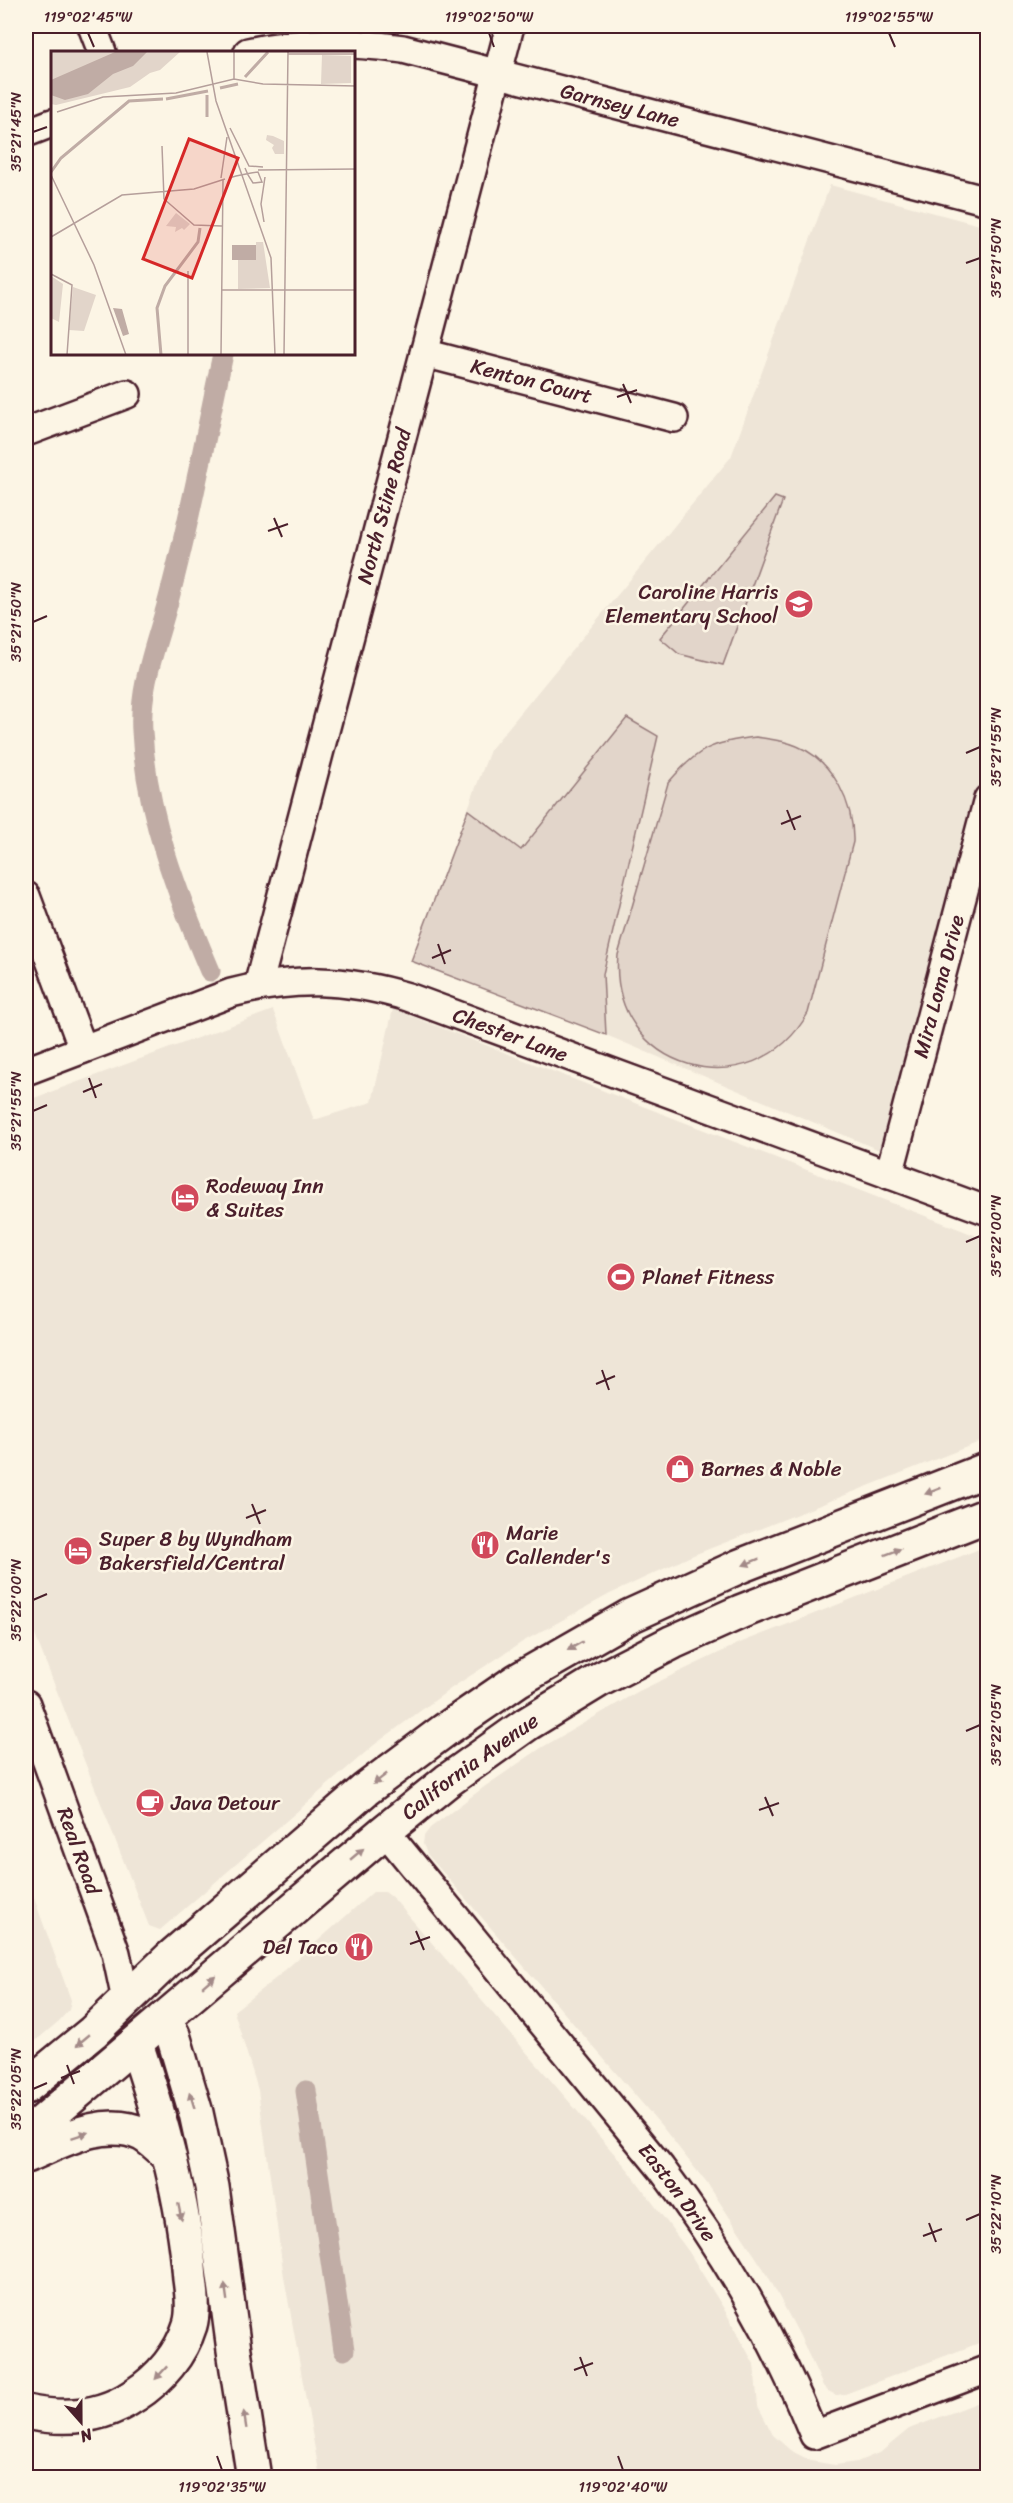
<svg xmlns="http://www.w3.org/2000/svg" width="1013" height="2503" font-family="Sriracha,sans-serif">
  <style>
    .built { fill: #eee5d7 }
    .green { fill: #e2d5ca; stroke: #967a7a; stroke-width: 1.5 }
    .lines { fill: none; stroke-linecap: round; stroke-linejoin: round }
    .canal { stroke: #c0aca5; stroke-width: 21 }
    .minor-casing { stroke: #4a1f2b; stroke-width: 32 }
    .major-casing { stroke: #4a1f2b; stroke-width: 38 }
    .highway-casing { stroke: #4a1f2b; stroke-width: 38 }
    .minor { stroke: #fcf5e5; stroke-width: 27 }
    .major { stroke: #fcf5e5; stroke-width: 33 }
    .highway { stroke: #fcf5e5; stroke-width: 33 }
    .oneway { fill: #a38a88 }
    .ticks { fill: none; stroke: #4a1f2b; stroke-width: 2 }
    .labels { text-anchor: middle; dominant-baseline: central; stroke-width: 5; stroke-linejoin: round; paint-order: stroke }
    .street-label { font-size: 21px; fill: #4a1f2b; stroke: #fcf5e5 }
    .poi-label { font-size: 21px; fill: #4a1f2b; stroke: #fcf5e5; text-anchor: start }
    .inset-river { fill: none; stroke: #c0aca5; stroke-width: 3 }
    .inset-road { fill: none; stroke: #b59f9b; stroke-width: 1.5 }
    .view { fill: #d62828; fill-opacity: 0.15; stroke: #d62828; stroke-width: 3 }
    .inset-edge { fill: none; stroke: #4a1f2b; stroke-width: 3 }
    .neatline { fill: none; stroke: #4a1f2b; stroke-width: 2 }
    .ticks-label { font-size: 15px; text-anchor: middle; fill: #4a1f2b }
  </style>
  <rect width="100%" height="100%" fill="#fcf5e5"/>
  <filter id="ink" filterUnits="userSpaceOnUse"><feTurbulence type="fractalNoise" baseFrequency=".0167" numOctaves="2"/><feDisplacementMap in="SourceGraphic" scale="12" xChannelSelector="R" yChannelSelector="G"/><feConvolveMatrix kernelMatrix="1 2 1 2 8 2 1 2 1" color-interpolation-filters="sRGB"/></filter>
  <g filter="url(#ink)">
    <!-- built -->
    <path class="built" d="M 830,185 L 987,227 L 987,756 L 884,1152 L 606,1035 L 411,961 L 490,750 L 731,457 Z
      M 393,1009 L 987,1240 L 987,1439 L 691,1556 L 610,1594 L 524,1641 L 453,1687 L 374,1745 L 160,1930 L 149,1926 L 26,1612 L 26,1101 L 273,1010 L 314,1120 L 372,1102 Z
      M 987,1546 L 987,2340 L 845,2394 L 836,2395 L 828,2391 L 823,2386 L 800,2336 L 767,2274 L 709,2186 L 660,2124 L 427,1854 L 423,1844 L 424,1836 L 430,1828 L 484,1787 L 541,1748 L 639,1691 L 742,1642 Z
      M 26,1876 L 71,2000 L 69,2010 L 59,2021 L 26,2049 Z
      M 373,1892 L 385,1892 L 393,1898 L 630,2172 L 689,2252 L 724,2309 L 754,2364 L 758,2406 L 773,2435 L 790,2450 L 811,2461 L 835,2465 L 857,2462 L 881,2452 L 909,2429 L 987,2399 L 987,2477 L 320,2477 L 284,2277 L 258,2090 L 234,2011 L 276,1978 Z"/>
    <!-- green -->
    <path class="green" d="M 775,497 L 783,500 L 723,665 L 679,654 L 660,638 Z
      M 627,718 L 658,736 L 603,974 L 606,1035 L 411,961 L 468,810 L 521,850 Z
      M 756,737 C 770,739 784,740 797,746 C 834,761 854,805 853,842 L 808,1013 C 753,1111 608,1071 618,955 L 668,783 C 697,749 711,742 756,737 Z"/>
    <g class="lines">
      <!-- canal -->
      <path class="canal" d="M 289,52 L 295,26
        M 210,971 C 178,896 146,814 142,731 C 139,683 159,639 170,594 C 191,515 206,434 223,354
        M 306,2091 L 344,2350"/>
      <!-- minor casing -->
      <g class="minor-casing">
        <g id="minor">
          <path d="M 92,26 L 102,52"/>
          <path id="s1" d="M 248,52 C 300,40 350,42 403,49 L 988,201"/>
          <path d="M 26,133 L 52,123"/>
          <path id="s2" d="M 424,353 L 674,418"/>
          <path d="M 26,432 L 127,394"/>
          <path d="M 26,896 L 83,1049"/>
          <path id="s3" d="M 258,986 L 510,26"/>
          <path id="s4" d="M 26,1071 L 231,993 C 294,977 345,978 408,997 L 988,1211"/>
          <path id="s5" d="M 889,1175 L 988,799"/>
          <path id="s6" d="M 26,1704 L 116,1953 L 126,2000"/>
          <path id="s7" d="M 385,1831 L 661,2168 C 725,2253 774,2336 814,2435 L 988,2369"/>
        </g>
      </g>
      <!-- major casing -->
      <g class="major-casing">
        <g id="major">
          <path d="M 26,2087 L 93,2032 L 170,1958 L 366,1789 L 445,1730 L 518,1680 L 630,1616 L 740,1566 L 988,1469"/>
          <path id="s8" d="M 26,2136 L 385,1831 L 447,1781 L 527,1724 L 601,1679 L 673,1642 L 740,1612 L 988,1515"/>
        </g>
      </g>
      <!-- highway casing -->
      <g class="highway-casing">
        <path id="highway" d="M 164,2019 L 173,2035 L 196,2113 L 212,2187 L 234,2350 L 254,2478
          M 26,2085 L 33,2081
          M 26,2156 C 60,2142 104,2116 142,2134 C 151,2139 160,2148 168,2155
          M 26,2412 C 63,2420 102,2418 135,2395 C 160,2379 181,2354 190,2325 C 194,2312 192,2293 190,2279 C 184,2200 161,2119 136,2044"/>
      </g>
      <!-- minor -->
      <use href="#minor" class="minor"/>
      <!-- major -->
      <use href="#major" class="major"/>
      <!-- highway -->
      <use href="#highway" class="highway"/>
    </g>
    <!-- one-way arrows -->
    <defs><path id="oneway-solid" d="M-6-.8H1V-3.2L6.5 0L1 3.2V.8H-6Z" transform="scale(1.5)"/></defs>
    <g class="oneway">
      <use href="#oneway-solid" transform="translate(933 1491) rotate(159)"/>
      <use href="#oneway-solid" transform="translate(893 1552) rotate(-21)"/>
      <use href="#oneway-solid" transform="translate(751 1562) rotate(158)"/>
      <use href="#oneway-solid" transform="translate(575 1646) rotate(150)"/>
      <use href="#oneway-solid" transform="translate(380 1779) rotate(142)"/>
      <use href="#oneway-solid" transform="translate(357 1854) rotate(-40)"/>
      <use href="#oneway-solid" transform="translate(209 1981) rotate(-41)"/>
      <use href="#oneway-solid" transform="translate(83 2040) rotate(140)"/>
      <use href="#oneway-solid" transform="translate(192 2100) rotate(-107)"/>
      <use href="#oneway-solid" transform="translate(80 2135) rotate(-18)"/>
      <use href="#oneway-solid" transform="translate(180 2212) rotate(78)"/>
      <use href="#oneway-solid" transform="translate(226 2292) rotate(-98)"/>
      <use href="#oneway-solid" transform="translate(161 2373) rotate(133)"/>
      <use href="#oneway-solid" transform="translate(245 2420) rotate(-99)"/>
    </g>
  </g>
  <!-- ticks -->
  <path class="ticks" d="M 88,33 L 94,47M 489,33 L 494,47M 889,33 L 895,47M 33,132 L 47,127M 966,263 L 980,258M 623,384 L 631,403M 617,397 L 637,390M 274,518 L 282,537M 268,531 L 288,524M 33,622 L 47,616M 966,753 L 980,747M 787,810 L 795,830M 781,824 L 801,816M 438,944 L 445,964M 432,958 L 451,950M 89,1078 L 96,1098M 83,1092 L 102,1084M 33,1111 L 47,1105M 966,1242 L 980,1236M 602,1370 L 609,1390M 596,1384 L 615,1376M 252,1504 L 260,1524M 246,1518 L 266,1510M 33,1600 L 47,1594M 966,1731 L 980,1725M 765,1797 L 773,1816M 759,1810 L 779,1803M 416,1931 L 424,1950M 410,1944 L 430,1937M 67,2065 L 74,2084M 61,2078 L 80,2071M 33,2089 L 47,2083M 966,2220 L 980,2214M 929,2223 L 936,2242M 923,2236 L 942,2229M 580,2357 L 587,2376M 574,2370 L 593,2363M 217,2456 L 222,2470M 618,2456 L 623,2470"/>
  <!-- icons -->
  <defs>
    <g id="school-disc" transform="scale(1.5)"><circle r="9.5" fill="#d1495b" stroke="#fcf5e5"/><path d="M0-5L7-2L0 1L-7-2ZM-4 1L0 2.5L4 1V4Q0 6-4 4Z" fill="#fff"/></g>
    <g id="hotel-disc" transform="scale(1.5)"><circle r="9.5" fill="#d1495b" stroke="#fcf5e5"/><path d="M-6-4.5h1.5V1H6V5H4.5V3h-9V5H-6ZM-4 0a1.8 1.8 0 1 1 3.6 0ZM.5 0V-2.5h3Q6-2.5 6 0Z" fill="#fff"/></g>
    <g id="stadium-disc" transform="scale(1.5)"><circle r="9.5" fill="#d1495b" stroke="#fcf5e5"/><path d="M0-5a6.5 5 0 1 0 0 10a6.5 5 0 1 0 0-10ZM-3.5-1.8h7v3.6h-7Z" fill="#fff"/></g>
    <g id="shop-disc" transform="scale(1.5)"><circle r="9.5" fill="#d1495b" stroke="#fcf5e5"/><path d="M-5-2.5h2.3a2.7 3.5 0 0 1 5.4 0H5L5.5 6h-11ZM-1.5-2.5h3a1.5 2.3 0 0 0-3 0Z" fill="#fff"/></g>
    <g id="restaurant-disc" transform="scale(1.5)"><circle r="9.5" fill="#d1495b" stroke="#fcf5e5"/><path d="M-5-6h1v4h1v-4h1v4h1v-4h1v5L-1.5 .5V6h-2V.5L-5-1ZM5-6V6H3V1.5H1.5Q1.5-4 5-6Z" fill="#fff"/></g>
    <g id="cafe-disc" transform="scale(1.5)"><circle r="9.5" fill="#d1495b" stroke="#fcf5e5"/><path d="M-5.5-4.5H6V0H3Q3 3.5 0 3.5H-2.5Q-5.5 3.5-5.5 0ZM3-3.2v2h1.7v-2ZM-6 4.5H4V6H-6Z" fill="#fff"/></g>
  </defs>
  <g fill-rule="evenodd">
    <use href="#school-disc" x="799" y="604"/>
    <use href="#hotel-disc" x="185" y="1198"/>
    <use href="#stadium-disc" x="621" y="1277"/>
    <use href="#shop-disc" x="680" y="1469"/>
    <use href="#restaurant-disc" x="485" y="1545"/>
    <use href="#hotel-disc" x="78" y="1551"/>
    <use href="#cafe-disc" x="150" y="1803"/>
    <use href="#restaurant-disc" x="359" y="1947"/>
  </g>
  <g class="labels">
    <!-- street labels -->
    <g class="street-label">
      <text stroke="none"><textPath href="#s1" startOffset="380">Garnsey Lane</textPath></text>
      <text stroke="none"><textPath href="#s2" startOffset="111">Kenton Court</textPath></text>
      <text stroke="none"><textPath href="#s3" startOffset="496">North Stine Road</textPath></text>
      <text stroke="none"><textPath href="#s5" startOffset="195">Mira Loma Drive</textPath></text>
      <text stroke="none"><textPath href="#s4" startOffset="508">Chester Lane</textPath></text>
      <text stroke="none"><textPath href="#s8" startOffset="578">California Avenue</textPath></text>
      <text stroke="none"><textPath href="#s6" startOffset="156">Real Road</textPath></text>
      <text stroke="none"><textPath href="#s7" startOffset="465">Easton Drive</textPath></text>
    </g>
    <!-- poi labels -->
    <g class="poi-label">
      <text x="778" y="592" text-anchor="end">Caroline Harris<tspan x="778" dy="24">Elementary School</tspan></text>
      <text x="206" y="1186">Rodeway Inn<tspan x="206" dy="24">&amp; Suites</tspan></text>
      <text x="642" y="1277">Planet Fitness</text>
      <text x="701" y="1469">Barnes &amp; Noble</text>
      <text x="506" y="1533">Marie<tspan x="506" dy="24">Callender's</tspan></text>
      <text x="99" y="1539">Super 8 by Wyndham<tspan x="99" dy="24">Bakersfield/Central</tspan></text>
      <text x="171" y="1803">Java Detour</text>
      <text x="338" y="1947" text-anchor="end">Del Taco</text>
    </g>
  </g>
  <!-- overview -->
  <g transform="translate(51 51)">
    <rect width="304" height="304" fill="#fcf5e5"/>
    <path d="M 0,1 L 129,1 L 109,19 L 99,22 L 79,36 L 5,54 L 0,53 ZM 271,4 L 300,5 L 300,32 L 270,33 ZM 222,85 L 233,90 L 233,103 L 224,103 L 221,97 L 223,94 L 215,89 L 216,84 ZM 125,162 L 139,173 L 133,179 L 131,177 L 124,181 L 125,176 L 115,175 ZM 205,191 L 212,191 L 219,237 L 187,238 L 187,209 L 205,209 ZM 0,225 L 12,233 L 8,271 L 0,267 ZM 22,236 L 45,244 L 33,280 L 18,279 Z" fill="#e2d5ca"/>
    <path d="M 64,1 L 96,1 L 82,15 L 62,23 L 37,43 L 14,49 L 0,44 L 0,29 ZM 181,194 L 205,194 L 205,209 L 181,209 ZM 62,257 L 71,258 L 78,283 L 72,285 Z" fill="#c0aca5"/>
    <path class="inset-river" d="M 194,26 L 217,1M 169,37 L 187,33M 115,48 L 157,40M 156,66 L 156,44M 0,121 L 10,107 L 78,50 L 112,48M 110,304 L 106,257 L 114,235 L 147,191 L 149,177"/>
    <path class="inset-road" d="M 156,1 L 165,50 L 220,207 L 224,304M 237,3 L 305,3M 183,28 L 183,1M 6,61 L 52,46 L 125,42 L 183,28 L 212,33 L 305,35M 179,77 L 198,115 L 212,116M 111,95 L 113,148 L 143,174 L 171,175M 207,119 L 305,118M 0,124 L 43,214 L 75,304M 170,127 L 176,86M 178,127 L 185,125 L 200,122 L 207,121 L 211,131 L 202,132 L 197,124 L 194,117M 213,171 L 210,153 L 214,126M 0,186 L 71,144 L 143,138 L 174,128M 0,223 L 21,234 L 16,304M 170,239 L 305,239M 137,304 L 137,220M 170,304 L 172,129M 233,304 L 237,1"/>
    <path class="view" d="M 138,88 L 187,107 L 141,227 L 92,208 Z"/>
    <rect width="304" height="304" class="inset-edge"/>
  </g>
  <!-- margin -->
  <rect width="1013" height="2503" fill="none" stroke="#fcf5e5" stroke-width="66"/>
  <!-- north arrow -->
  <g transform="translate(81 2422) rotate(159)" stroke="#fcf5e5" stroke-width="4.5" paint-order="stroke">
  <path d="M0-4.5L10 22L0 15L-10 22Z" fill="#4a1f2b"/>
  <text y="-9" font-size="16" font-weight="bold" text-anchor="middle" fill="#4a1f2b">N</text>
  </g>
  <rect x="33" y="33" width="947" height="2437" class="neatline"/>
  <g class="ticks-label">
    <text x="88" y="22">119°02'45"W</text>
    <text x="489" y="22">119°02'50"W</text>
    <text x="889" y="22">119°02'55"W</text>
    <text transform="translate(16 132) rotate(-90)" y="5">35°21'45"N</text>
    <text transform="translate(996 258) rotate(-90)" y="5">35°21'50"N</text>
    <text transform="translate(16 622) rotate(-90)" y="5">35°21'50"N</text>
    <text transform="translate(996 747) rotate(-90)" y="5">35°21'55"N</text>
    <text transform="translate(16 1111) rotate(-90)" y="5">35°21'55"N</text>
    <text transform="translate(996 1236) rotate(-90)" y="5">35°22'00"N</text>
    <text transform="translate(16 1600) rotate(-90)" y="5">35°22'00"N</text>
    <text transform="translate(996 1725) rotate(-90)" y="5">35°22'05"N</text>
    <text transform="translate(16 2089) rotate(-90)" y="5">35°22'05"N</text>
    <text transform="translate(996 2214) rotate(-90)" y="5">35°22'10"N</text>
    <text x="222" y="2492">119°02'35"W</text>
    <text x="623" y="2492">119°02'40"W</text>
  </g>
</svg>
